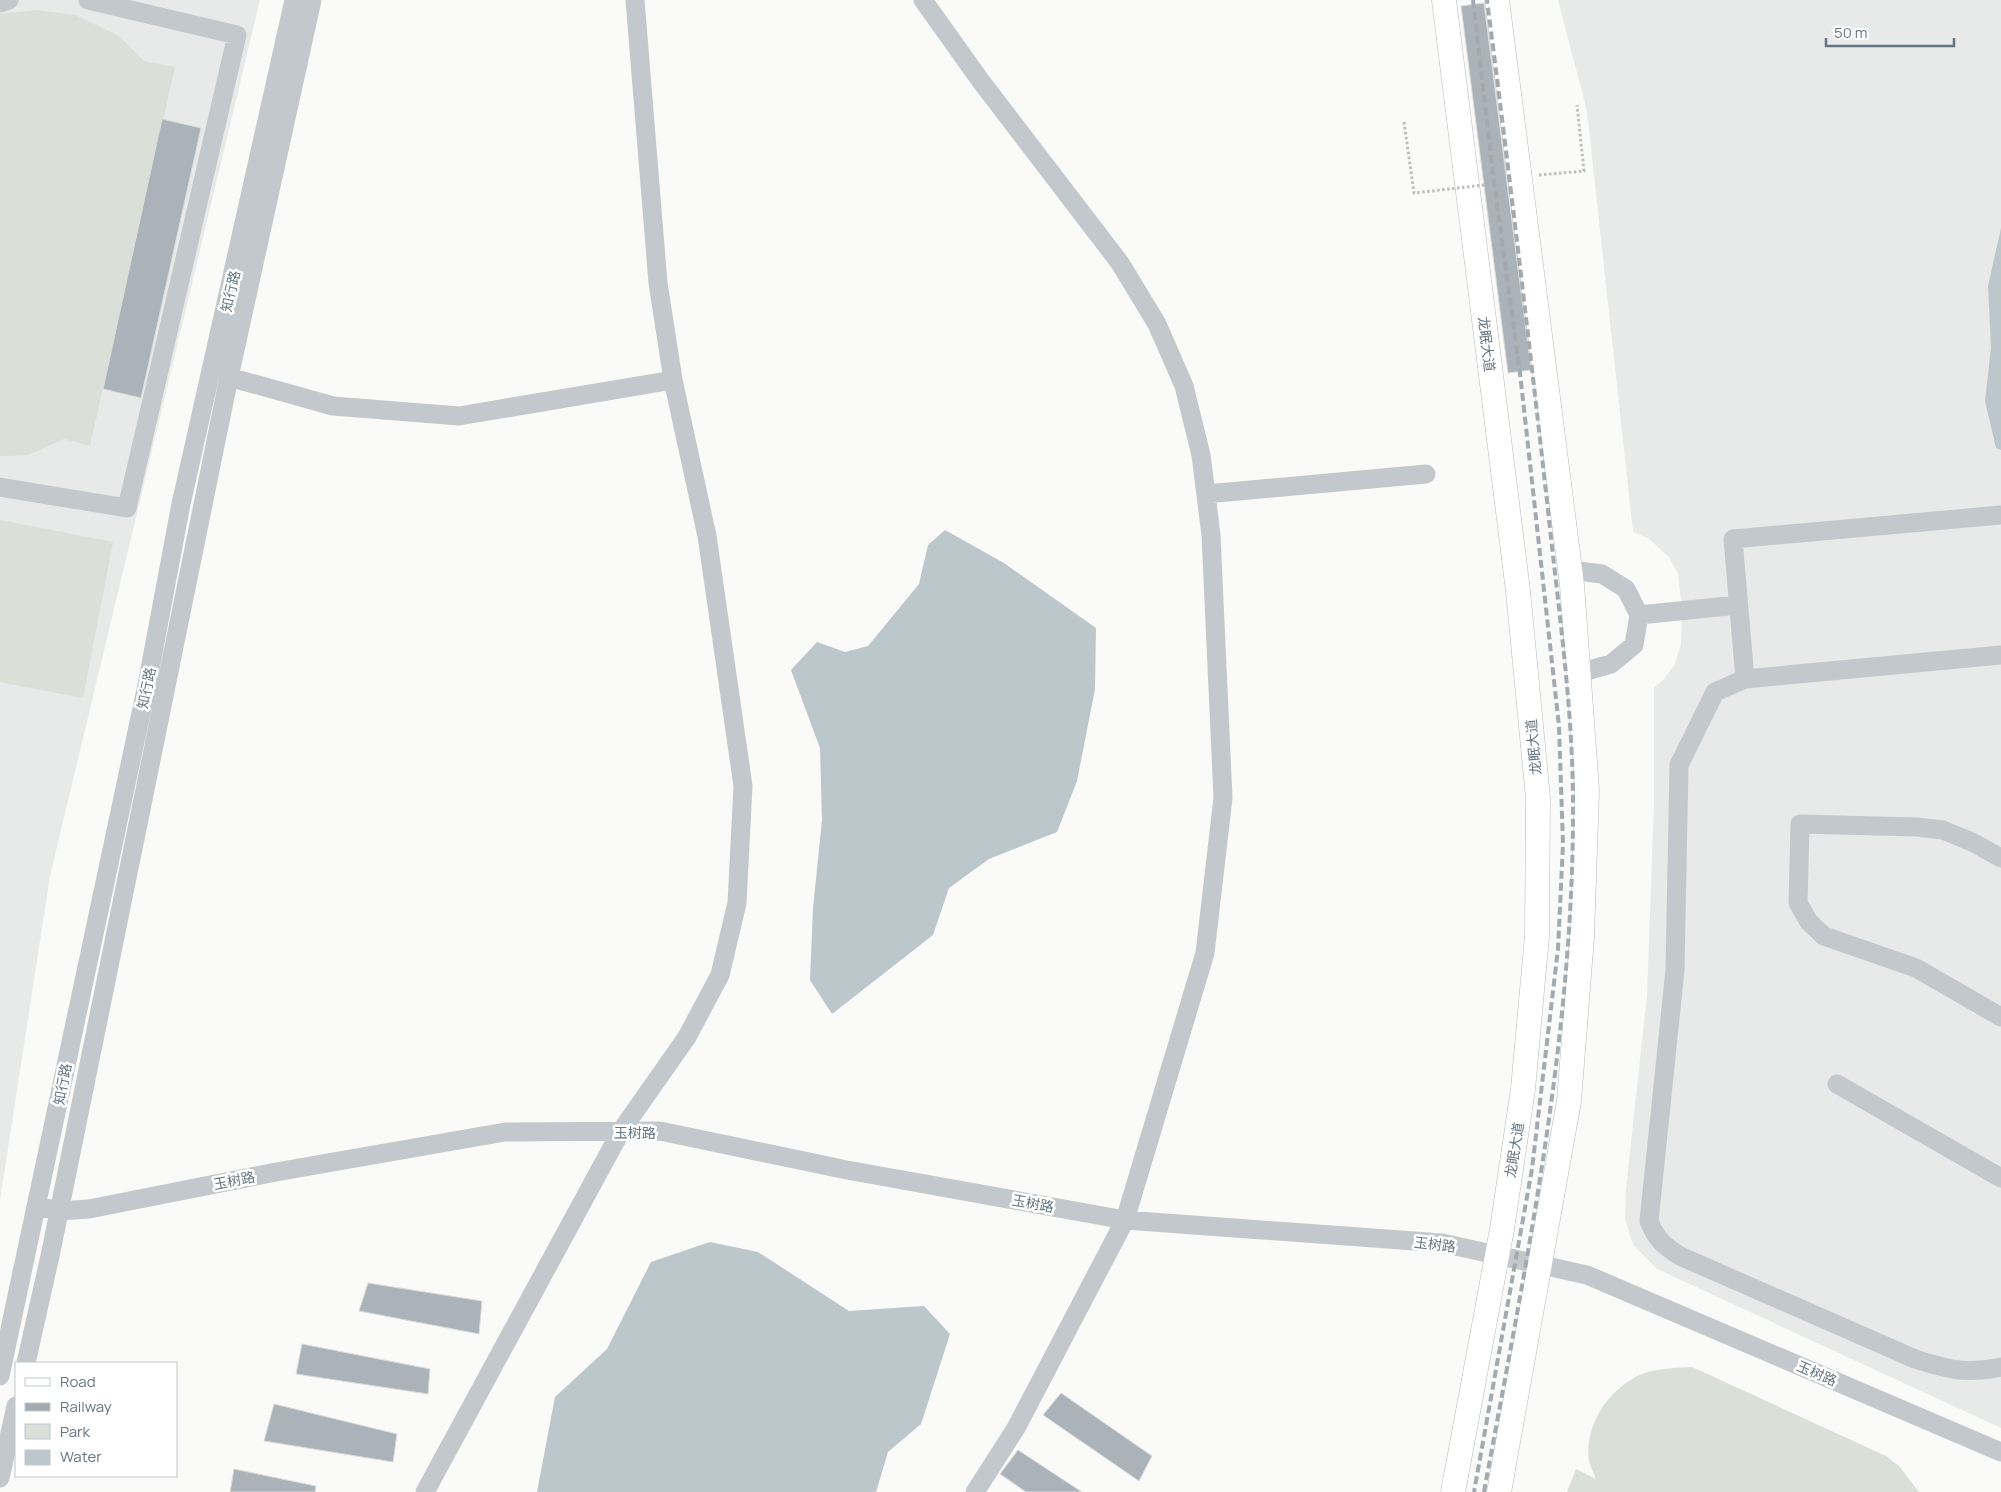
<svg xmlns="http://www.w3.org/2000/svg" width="2001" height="1492" font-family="Manrope,'Noto Sans SC',sans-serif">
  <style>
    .built { fill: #e8e9e9 }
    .green { fill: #dadfd7 }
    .water { fill: #bbc7cb }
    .building { fill: #aab3b9; stroke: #dcdcda }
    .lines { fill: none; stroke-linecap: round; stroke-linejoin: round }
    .major-casing { stroke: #b5babe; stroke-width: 25 }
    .path { stroke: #bbbfc2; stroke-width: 3; stroke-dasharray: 2.5 2.5; stroke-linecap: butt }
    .minor { stroke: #c3c8cc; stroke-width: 19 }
    .major { stroke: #fff; stroke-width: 24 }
    .rail { stroke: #a2aab0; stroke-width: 4; stroke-dasharray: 8 4; stroke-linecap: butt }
    .path-bridge { stroke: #bbbfc2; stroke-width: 3; stroke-dasharray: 2.5 2.5; stroke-linecap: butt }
    .labels { text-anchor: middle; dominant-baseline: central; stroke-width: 5; stroke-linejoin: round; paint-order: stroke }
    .street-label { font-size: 14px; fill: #657683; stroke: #fff }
  </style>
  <rect width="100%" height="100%" fill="#fafaf8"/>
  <!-- built -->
  <path class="built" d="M 0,0 L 260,0 L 50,876 L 0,1200 Z
    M 1558,0 L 2001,0 L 2001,1428 L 1657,1269 L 1633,1245 L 1625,1219 L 1626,1189 L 1647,995 L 1654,805 L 1654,688 L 1664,679 L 1675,664 L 1681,644 L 1682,611 L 1678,574 L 1669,557 L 1648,538 L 1633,532 L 1587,111 Z"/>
  <!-- green -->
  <path class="green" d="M 37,10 L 75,15 L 119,36 L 144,61 L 175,67 L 90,446 L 64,439 L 28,455 L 0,456 L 0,14 Z
    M 0,520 L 113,542 L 83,698 L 0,682 Z
    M 1692,1367 L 1886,1456 L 1899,1466 L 1919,1492 L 1567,1492 L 1576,1469 L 1596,1479 C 1594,1473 1590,1467 1589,1461 C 1584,1425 1609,1388 1642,1374 C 1658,1368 1675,1368 1692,1367 Z"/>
  <!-- water -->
  <path class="water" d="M 2001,228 L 2001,450 L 1996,448 L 1985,401 L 1991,348 L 1988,286 Z
    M 945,530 L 1004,563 L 1096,628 L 1095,689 L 1077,781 L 1057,832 L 989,859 L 949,888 L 933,935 L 832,1014 L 810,980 L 813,908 L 822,820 L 820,748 L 791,670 L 817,642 L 845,652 L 868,646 L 919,584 L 928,545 Z
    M 710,1242 L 758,1252 L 849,1311 L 924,1306 L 950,1334 L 921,1424 L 888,1452 L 876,1492 L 537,1492 L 555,1397 L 607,1349 L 651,1262 Z"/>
  <!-- building -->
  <path class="building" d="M 1484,3 L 1531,370 L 1508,373 L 1461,6 Z
    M 162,119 L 201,128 L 141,398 L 103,389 Z
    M 368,1283 L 482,1301 L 479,1334 L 359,1311 Z
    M 302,1344 L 430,1369 L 428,1394 L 296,1374 Z
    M 1061,1393 L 1152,1456 L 1139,1481 L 1043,1415 Z
    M 274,1404 L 397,1434 L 393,1462 L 264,1441 Z
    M 1018,1450 L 1082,1492 L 1026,1492 L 1000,1474 Z
    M 234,1469 L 316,1486 L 315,1492 L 230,1492 Z"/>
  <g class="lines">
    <!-- major casing -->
    <g class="major-casing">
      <path id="major" d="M 1444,0 L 1518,591 L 1538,798 L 1537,936 L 1523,1089 L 1502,1229 L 1453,1492
        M 1497,0 L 1572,585 L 1587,790 L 1582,937 L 1569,1101 L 1499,1492"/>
    </g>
    <!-- path -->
    <path class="path" d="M 1539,175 L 1584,171 L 1577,105"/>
    <!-- minor -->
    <path class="minor" d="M 923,0 L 980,80 L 1120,263 L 1157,324 L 1184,386 L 1201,455 L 1211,535 L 1223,798 L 1205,953 L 1125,1220 L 1016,1428 L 975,1492
      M 0,3 L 9,0
      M 229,377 L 333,406 L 459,416 L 673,380
      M 0,487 L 127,508 L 237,35 L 88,0
      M 1206,494 L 1426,474
      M 2001,515 L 1733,539 L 1745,679 L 2001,655
      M 1570,570 L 1602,574 L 1626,589 L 1639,615 L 1634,645 L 1611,664 L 1579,673
      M 1639,615 L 1738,605
      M 1745,679 L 1715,692 L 1679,765 L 1675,970 L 1649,1221 C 1656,1239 1664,1246 1680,1256 L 1915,1359 C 1950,1370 1965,1374 2001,1367
      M 2001,858 L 1972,842 L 1943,830 L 1917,827 L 1800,824 L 1798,903 L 1809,922 L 1824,936 L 1916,968 L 2001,1017
      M 1837,1084 L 2001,1178
      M 37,1206 L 59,1211 L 89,1209 L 276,1172 L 505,1132 L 660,1131 L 847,1170 L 1125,1220 L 1442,1243 L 1587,1275 L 2001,1452
      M 26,1363 L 50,1256 L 229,377 L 312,0
      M 0,1376 L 147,685 L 181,504 L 294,0
      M 0,1478 L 16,1406
      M 425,1492 L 621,1131 L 687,1037 L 720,975 L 737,903 L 743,786 L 707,536 L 673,380 L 658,283 L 635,0"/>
    <!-- major -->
    <use href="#major" class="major"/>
    <!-- rail -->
    <path class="rail" d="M 1473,0 L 1494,182 L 1520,373 L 1559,726 L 1563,844 L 1558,949 L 1532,1169 L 1474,1492
      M 1484,1492 C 1526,1263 1575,1031 1573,796 C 1572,701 1558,605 1548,510 C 1529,340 1509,170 1487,0"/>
    <!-- path-bridge -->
    <path class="path-bridge" d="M 1404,122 L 1414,193 L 1484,185"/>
  </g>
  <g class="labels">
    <!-- street labels -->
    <g class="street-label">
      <text transform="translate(230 291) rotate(-77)">知行路</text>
      <text transform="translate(1487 344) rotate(83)">龙眠大道</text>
      <text transform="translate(146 688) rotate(-78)">知行路</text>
      <text transform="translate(1533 747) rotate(-95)">龙眠大道</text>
      <text transform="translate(62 1084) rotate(-79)">知行路</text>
      <text x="635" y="1132">玉树路</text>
      <text transform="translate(1514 1150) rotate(-81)">龙眠大道</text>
      <text transform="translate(234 1180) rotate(-11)">玉树路</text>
      <text transform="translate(1033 1203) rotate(10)">玉树路</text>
      <text transform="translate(1435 1244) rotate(7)">玉树路</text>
      <text transform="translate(1817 1373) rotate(23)">玉树路</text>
    </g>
  </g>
  <!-- legend -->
  <rect x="15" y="1362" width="162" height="115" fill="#ffffff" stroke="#c1c8cd"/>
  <rect x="25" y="1378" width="25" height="8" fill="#ffffff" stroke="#c1c8cd"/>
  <text x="60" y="1387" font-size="15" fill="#657683">Road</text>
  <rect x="25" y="1403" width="25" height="8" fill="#a2aab0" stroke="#c1c8cd"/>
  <text x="60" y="1412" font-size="15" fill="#657683">Railway</text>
  <rect x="25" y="1424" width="25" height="15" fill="#dadfd7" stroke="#c1c8cd"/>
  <text x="60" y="1437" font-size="15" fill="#657683">Park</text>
  <rect x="25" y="1450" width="25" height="15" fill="#bbc7cb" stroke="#c1c8cd"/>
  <text x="60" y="1462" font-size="15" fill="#657683">Water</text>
  <!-- scale -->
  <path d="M1826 38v8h128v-8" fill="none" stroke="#657683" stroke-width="2.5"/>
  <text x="1834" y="38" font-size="15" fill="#657683" stroke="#ffffff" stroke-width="4" paint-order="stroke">50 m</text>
</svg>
